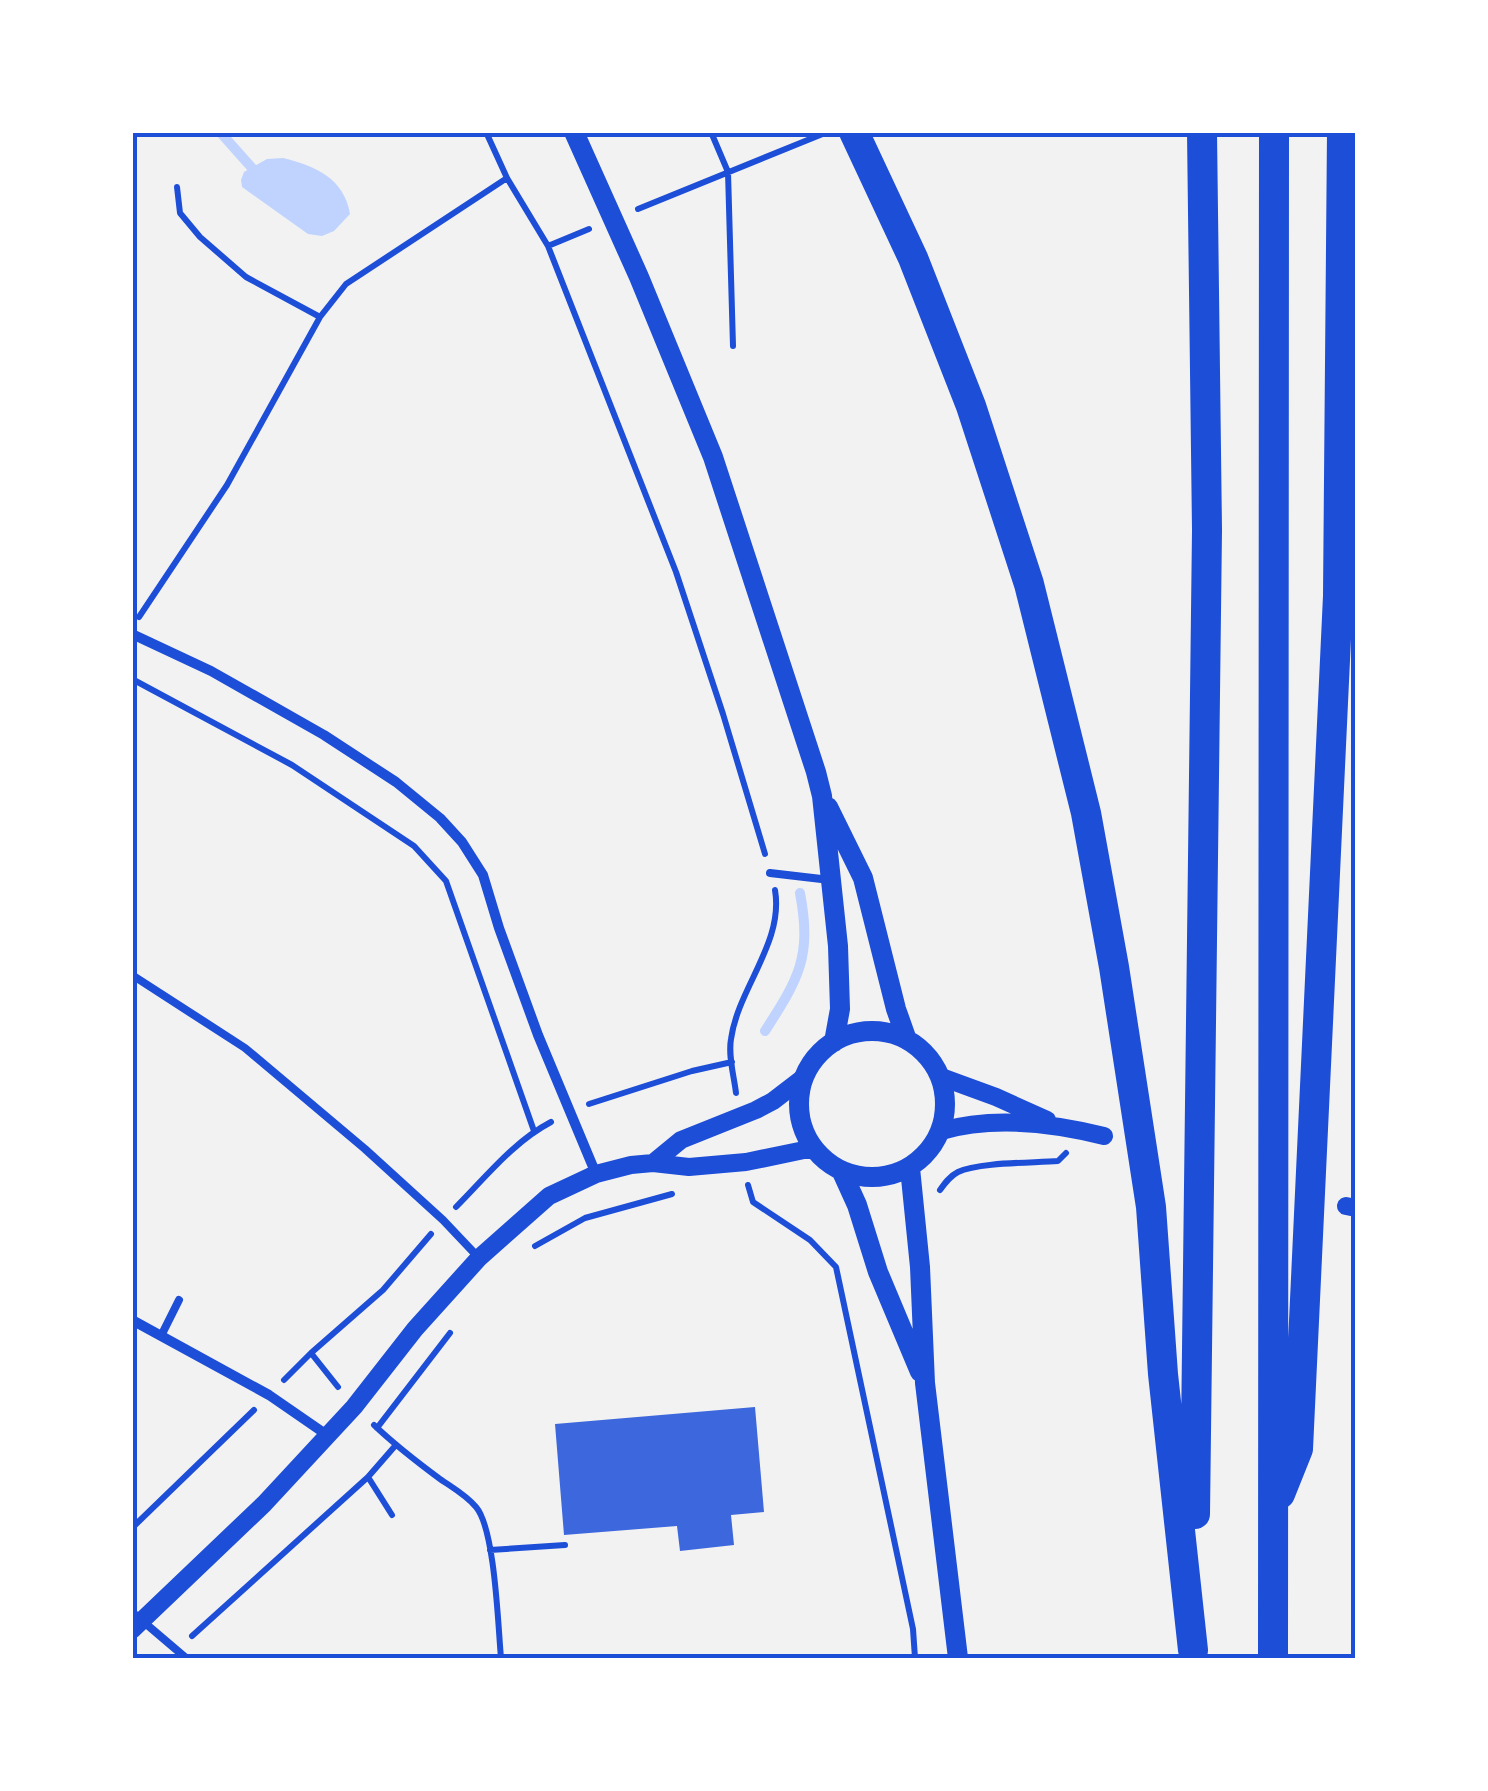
<svg xmlns="http://www.w3.org/2000/svg" width="1488" height="1791" font-family="'IBM Plex Sans',sans-serif">
  <style>
    .water { fill: #bfd3fe }
    .lines { fill: none; stroke-linecap: round; stroke-linejoin: round }
    .stream { stroke: #bfd3fe; stroke-width: 10 }
    .building { fill: #3d67dc }
    .path { stroke: #1d4ed8; stroke-width: 6 }
    .service { stroke: #1d4ed8; stroke-width: 8 }
    .minor { stroke: #1d4ed8; stroke-width: 10 }
    .tertiary { stroke: #1d4ed8; stroke-width: 18 }
    .secondary { stroke: #1d4ed8; stroke-width: 20 }
    .motorway { stroke: #1d4ed8; stroke-width: 30 }
    .neatline { fill: none; stroke: #1d4ed8; stroke-width: 4 }
  </style>
  <rect width="100%" height="100%" fill="#f2f2f2"/>
  <!-- water -->
  <path class="water" d="M 283,158 C 315,166 344,178 350,214 L 334,231 L 322,236 L 308,234 L 242,187 L 241,180 L 244,172 L 267,159 Z"/>
  <g class="lines">
    <!-- stream -->
    <path class="stream" d="M 220,132 L 252,168
      M 765,1031 C 799,978 812,957 800,893"/>
  </g>
  <!-- building -->
  <path class="building" d="M 755,1407 L 764,1512 L 731,1515 L 734,1545 L 680,1551 L 677,1526 L 564,1535 L 555,1424 Z"/>
  <g class="lines">
    <!-- path -->
    <path class="path" d="M 486,132 L 507,178 L 548,246 L 676,572 L 723,714 L 765,854
      M 711,132 L 728,172 L 733,346
      M 177,187 L 180,213 L 200,237 L 246,277 L 320,317
      M 638,209 L 825,133
      M 548,246 L 589,229
      M 139,617 L 227,485 L 320,317 L 346,284 L 507,178
      M 132,679 L 292,765 L 414,846 L 446,881 L 534,1131
      M 736,1093 C 734,1076 728,1056 731,1039 C 738,988 784,943 775,890
      M 589,1104 L 692,1071 L 732,1062
      M 748,1185 L 753,1202 L 810,1240 L 836,1267 L 913,1629 L 915,1658
      M 940,1190 C 945,1183 950,1176 958,1172 C 978,1162 1033,1163 1058,1161 L 1066,1153
      M 456,1207 C 486,1177 513,1142 551,1122
      M 535,1246 L 585,1218 L 672,1194
      M 311,1353 L 338,1387
      M 284,1380 L 311,1353 L 383,1290 L 431,1234
      M 374,1425 C 395,1445 417,1462 440,1479 C 453,1488 466,1495 476,1507 C 495,1529 498,1626 501,1658
      M 377,1428 L 450,1333
      M 368,1477 L 392,1515
      M 132,1528 L 254,1410
      M 490,1550 L 565,1545
      M 192,1636 L 368,1477 L 395,1446"/>
    <!-- service -->
    <path class="service" d="M 770,873 L 830,880
      M 132,975 L 245,1048 L 365,1149 L 443,1220 L 479,1258
      M 161,1336 L 179,1300
      M 132,1612 L 186,1658"/>
    <!-- minor -->
    <path class="minor" d="M 132,634 L 211,671 L 324,735 L 396,782 L 440,818 L 462,842 L 483,875 L 499,928 L 538,1035 L 596,1174
      M 132,1320 L 269,1395 L 327,1435"/>
    <!-- tertiary -->
    <path class="tertiary" d="M 944,1078 L 996,1097 L 1047,1120
      M 941,1131 C 993,1116 1052,1123 1104,1136
      M 653,1163 L 681,1140 L 756,1110 L 773,1101 L 803,1078
      M 1346,1206 L 1356,1208
      M 132,1630 L 264,1504 L 354,1407 L 415,1329 L 479,1258 L 549,1196 L 596,1174 L 631,1165 L 653,1163 L 689,1167 L 746,1162 L 804,1150 L 815,1150"/>
    <!-- secondary -->
    <path class="secondary" d="M 574,132 L 639,277 L 713,457 L 816,772 L 822,796 L 838,946 L 840,1009 L 834,1042
      M 828,807 L 863,878 L 896,1009 L 907,1040
      M799 1104a73 73 0 1 1 146 0a73 73 0 1 1-146 0Z
      M 910,1168 L 920,1267 L 925,1383 L 958,1658
      M 842,1172 L 857,1205 L 878,1272 L 920,1372"/>
    <!-- motorway -->
    <path class="motorway" d="M 854,132 L 913,258 L 971,406 L 1029,584 L 1086,813 L 1114,967 L 1151,1207 L 1163,1374 L 1193,1650
      M 1280,1494 L 1298,1449 L 1338,596 L 1342,132
      M 1195,1514 L 1207,530 L 1202,132
      M 1273,1658 L 1274,132"/>
  </g>
  <!-- border -->
  <rect width="1488" height="1791" fill="none" stroke="#ffffff" stroke-width="270"/>
  <rect x="135" y="135" width="1218" height="1521" class="neatline"/>
</svg>
